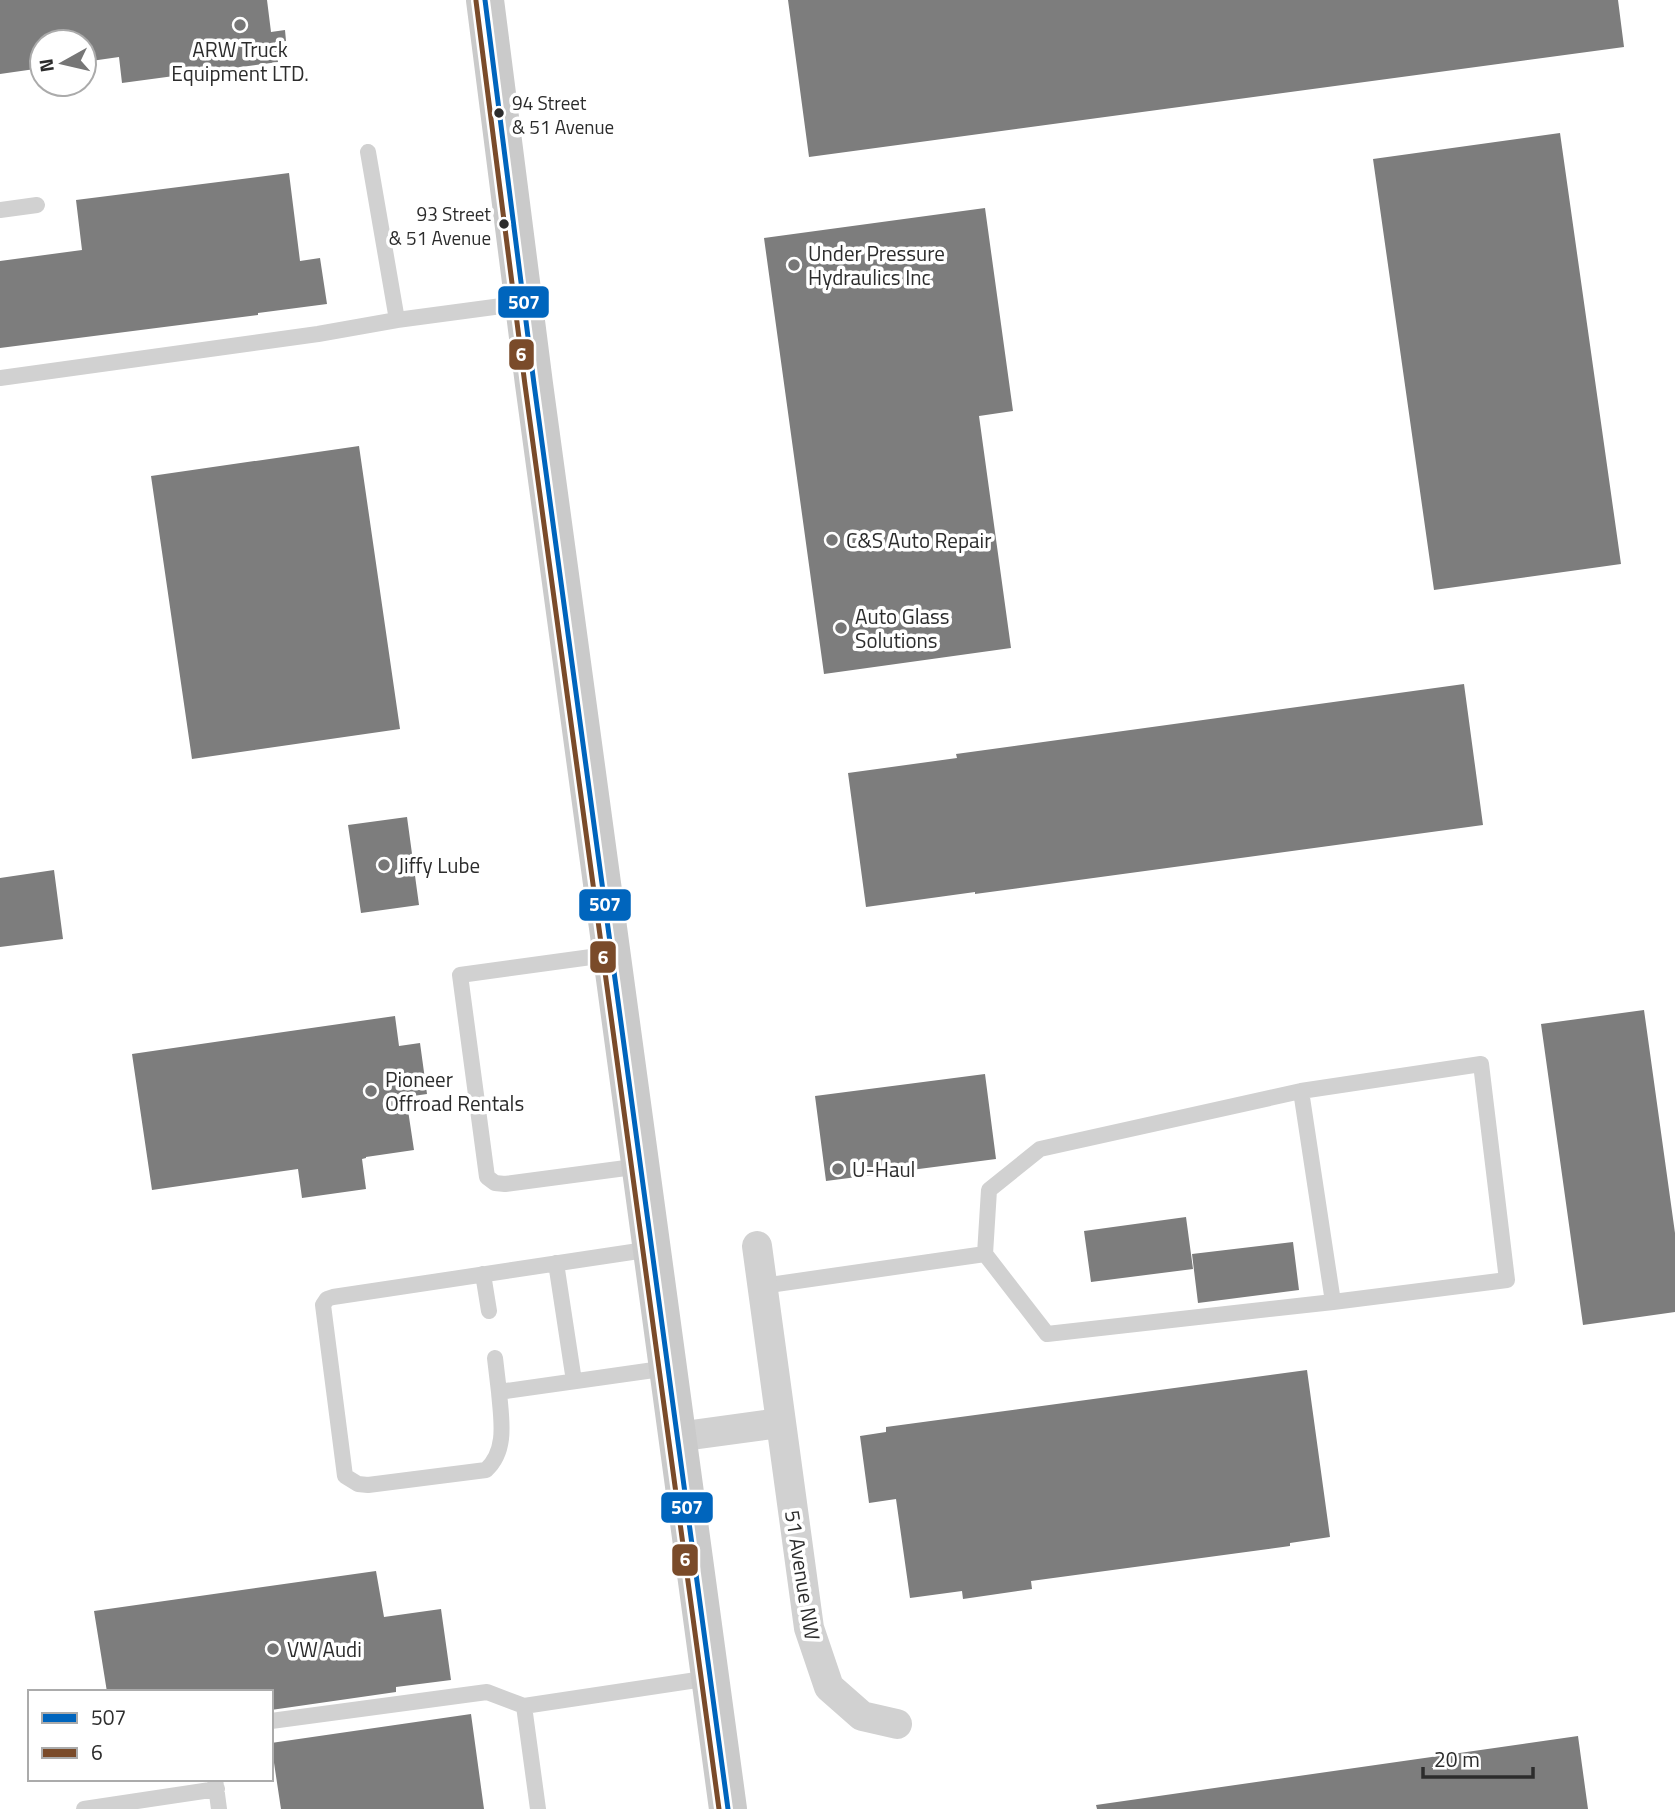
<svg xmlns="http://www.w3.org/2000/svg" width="1675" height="1809" font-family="'Titillium Web',sans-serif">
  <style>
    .building { fill: #7d7d7d }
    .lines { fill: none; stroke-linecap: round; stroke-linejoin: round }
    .service { stroke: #d1d1d1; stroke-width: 16 }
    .minor { stroke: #d1d1d1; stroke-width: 30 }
    .secondary { stroke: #cacaca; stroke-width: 38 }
    .bus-1-casing { stroke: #fff; stroke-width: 10 }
    .bus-2-casing { stroke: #fff; stroke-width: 10 }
    .bus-1 { stroke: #0065bd; stroke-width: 5 }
    .bus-2 { stroke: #7a4b2a; stroke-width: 5 }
    .poi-dot { fill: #767676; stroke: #fff; stroke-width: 2.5 }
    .bus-dot { fill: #2c2c2c; stroke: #fff; stroke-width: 2.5 }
    .labels { text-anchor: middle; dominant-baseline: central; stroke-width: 7; stroke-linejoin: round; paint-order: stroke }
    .bus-label { font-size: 19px; fill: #2c2c2c; stroke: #fff; text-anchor: start }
    .poi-label { font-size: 21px; fill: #2c2c2c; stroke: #fff; text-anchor: start }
    .street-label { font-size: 21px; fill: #2c2c2c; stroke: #fff }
    .line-badge { stroke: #fff; stroke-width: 2.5 }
    .badge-label { font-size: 19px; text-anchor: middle; font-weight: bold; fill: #fff }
  </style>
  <rect width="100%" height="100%" fill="#fff"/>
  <!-- building -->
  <path class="building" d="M 0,0 L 267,0 L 271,32 L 285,30 L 286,41 L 275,42 L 278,62 L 122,83 L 119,57 L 84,62 L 84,42 L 42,42 L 42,68 L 0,74 Z
    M 788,0 L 1618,0 L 1624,47 L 809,157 Z
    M 1560,133 L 1621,564 L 1434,590 L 1373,159 Z
    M 289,173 L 300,261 L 320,258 L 327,304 L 258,313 L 258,315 L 0,348 L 0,261 L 82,250 L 76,200 Z
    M 985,208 L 1013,411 L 979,416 L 1011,648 L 824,674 L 764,238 Z
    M 359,446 L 400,729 L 192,759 L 151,476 Z
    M 1464,684 L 1483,825 L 975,894 L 975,892 L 866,907 L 848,773 L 957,758 L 956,754 Z
    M 407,817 L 419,905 L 361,913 L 348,825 Z
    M 54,870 L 63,939 L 0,947 L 0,878 Z
    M 1644,1010 L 1675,1233 L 1675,1312 L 1583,1325 L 1541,1024 Z
    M 395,1016 L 399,1046 L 420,1043 L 427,1094 L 406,1097 L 414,1150 L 366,1157 L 366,1158 L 362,1159 L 366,1189 L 302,1198 L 298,1169 L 152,1190 L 132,1054 Z
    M 985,1074 L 996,1159 L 826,1181 L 815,1096 Z
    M 1186,1217 L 1193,1269 L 1091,1282 L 1084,1231 Z
    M 1293,1242 L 1299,1290 L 1198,1303 L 1192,1254 Z
    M 1307,1370 L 1330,1537 L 1290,1543 L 1290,1546 L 1031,1581 L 1032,1589 L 963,1599 L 962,1591 L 910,1598 L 896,1499 L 869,1503 L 860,1436 L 886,1432 L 886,1427 Z
    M 376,1571 L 384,1617 L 441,1609 L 451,1680 L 396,1687 L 396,1692 L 271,1710 L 271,1692 L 107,1692 L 94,1611 Z
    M 471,1714 L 484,1809 L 281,1809 L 271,1743 Z
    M 1578,1736 L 1588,1809 L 1097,1809 L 1096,1805 Z"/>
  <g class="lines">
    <!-- service -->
    <path class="service" d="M 368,152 L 397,320
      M 0,210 L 37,205
      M 0,378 L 318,334 L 397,320 L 524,303
      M 613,954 L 460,975 L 487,1177 L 495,1183 L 505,1184 L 641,1166
      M 1301,1091 L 1333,1302
      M 652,1249 L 333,1297 L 327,1299 L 323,1305 L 345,1476 L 358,1484 L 368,1485 L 486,1470 C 508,1450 501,1418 499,1392 L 668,1368
      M 556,1263 L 574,1381
      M 483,1274 L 489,1311
      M 762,1286 L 985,1254 L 989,1190 L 1040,1149 L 1301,1091 L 1481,1064 L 1507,1280 L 1333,1302 L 1047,1334 L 985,1254
      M 495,1358 L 499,1392
      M 271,1721 L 487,1692 L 524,1706
      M 215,1779 L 219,1809
      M 84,1809 L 217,1789
      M 538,1809 L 524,1706 L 710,1678"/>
    <!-- minor -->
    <path class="minor" d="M 757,1246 L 809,1628 L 829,1687 L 862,1716 L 897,1724
      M 677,1437 L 780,1423"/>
    <!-- secondary -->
    <path class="secondary" d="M 485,0 L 534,384 L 728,1809"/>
    <!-- bus-1 casing -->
    <g class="bus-1-casing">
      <path id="bus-1" d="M 485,0 L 534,384 L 728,1809"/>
    </g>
    <!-- bus-2 casing -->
    <g class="bus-2-casing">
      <path id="bus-2" d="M 476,1 L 525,385 L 719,1809"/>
    </g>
    <!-- bus-1 -->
    <use href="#bus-1" class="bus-1"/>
    <!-- bus-2 -->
    <use href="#bus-2" class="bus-2"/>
  </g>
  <!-- markers -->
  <g class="poi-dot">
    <circle cx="240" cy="25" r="7"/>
    <circle cx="794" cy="265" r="7"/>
    <circle cx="832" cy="540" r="7"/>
    <circle cx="841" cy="628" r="7"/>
    <circle cx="384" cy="865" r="7"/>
    <circle cx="371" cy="1091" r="7"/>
    <circle cx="838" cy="1169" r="7"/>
    <circle cx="273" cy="1649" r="7"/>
  </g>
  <g class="bus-dot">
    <circle cx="499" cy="113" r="6"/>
    <circle cx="504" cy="224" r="6"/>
  </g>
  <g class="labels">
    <!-- bus labels -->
    <g class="bus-label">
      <text x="512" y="102">94 Street<tspan x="512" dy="24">&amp; 51 Avenue</tspan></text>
      <text x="491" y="213" text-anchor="end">93 Street<tspan x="491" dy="24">&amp; 51 Avenue</tspan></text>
    </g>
    <!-- poi labels -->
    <g class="poi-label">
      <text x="240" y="49" text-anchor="middle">ARW Truck<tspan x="240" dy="24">Equipment LTD.</tspan></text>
      <text x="808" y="253">Under Pressure<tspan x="808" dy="24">Hydraulics Inc</tspan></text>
      <text x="846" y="540">C&amp;S Auto Repair</text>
      <text x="855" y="616">Auto Glass<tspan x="855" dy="24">Solutions</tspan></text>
      <text x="398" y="865">Jiffy Lube</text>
      <text x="385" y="1079">Pioneer<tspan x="385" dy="24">Offroad Rentals</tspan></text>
      <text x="852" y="1169">U-Haul</text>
      <text x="287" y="1649">VW Audi</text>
    </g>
    <!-- street labels -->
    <g class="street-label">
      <text transform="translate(803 1575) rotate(81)">51 Avenue NW</text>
    </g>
  </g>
  <g class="line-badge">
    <rect x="497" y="285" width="53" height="34" rx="7" fill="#0065bd"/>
    <rect x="508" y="338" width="27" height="33" rx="7" fill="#7a4b2a"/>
    <rect x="578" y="888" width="54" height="34" rx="7" fill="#0065bd"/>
    <rect x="589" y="940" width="28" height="34" rx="7" fill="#7a4b2a"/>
    <rect x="660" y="1491" width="54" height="33" rx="7" fill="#0065bd"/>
    <rect x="671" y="1543" width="28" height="34" rx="7" fill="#7a4b2a"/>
  </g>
  <g class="badge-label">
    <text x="524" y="309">507</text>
    <text x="521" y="361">6</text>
    <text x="605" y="911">507</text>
    <text x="603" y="964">6</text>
    <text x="687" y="1514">507</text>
    <text x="685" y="1566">6</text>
  </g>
  <!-- legend -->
  <rect x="28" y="1690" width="245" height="91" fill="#ffffff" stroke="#ababab" stroke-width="2"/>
  <rect x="42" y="1713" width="35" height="10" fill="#0065bd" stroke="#ababab" stroke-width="2"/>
  <text x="91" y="1725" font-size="21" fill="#2c2c2c">507</text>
  <rect x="42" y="1748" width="35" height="10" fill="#7a4b2a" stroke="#ababab" stroke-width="2"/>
  <text x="91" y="1760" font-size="21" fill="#2c2c2c">6</text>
  <!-- north arrow -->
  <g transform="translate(63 63) rotate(262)"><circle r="33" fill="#ffffff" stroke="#ababab" stroke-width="2"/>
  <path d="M0-5L12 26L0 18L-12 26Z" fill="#767676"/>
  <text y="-10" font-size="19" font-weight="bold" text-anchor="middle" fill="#2c2c2c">N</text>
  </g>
  <!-- scale -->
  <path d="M1423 1767v10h110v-10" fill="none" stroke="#2c2c2c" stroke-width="3.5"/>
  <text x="1434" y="1767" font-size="21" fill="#2c2c2c" stroke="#ffffff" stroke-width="5" paint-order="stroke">20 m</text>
</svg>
